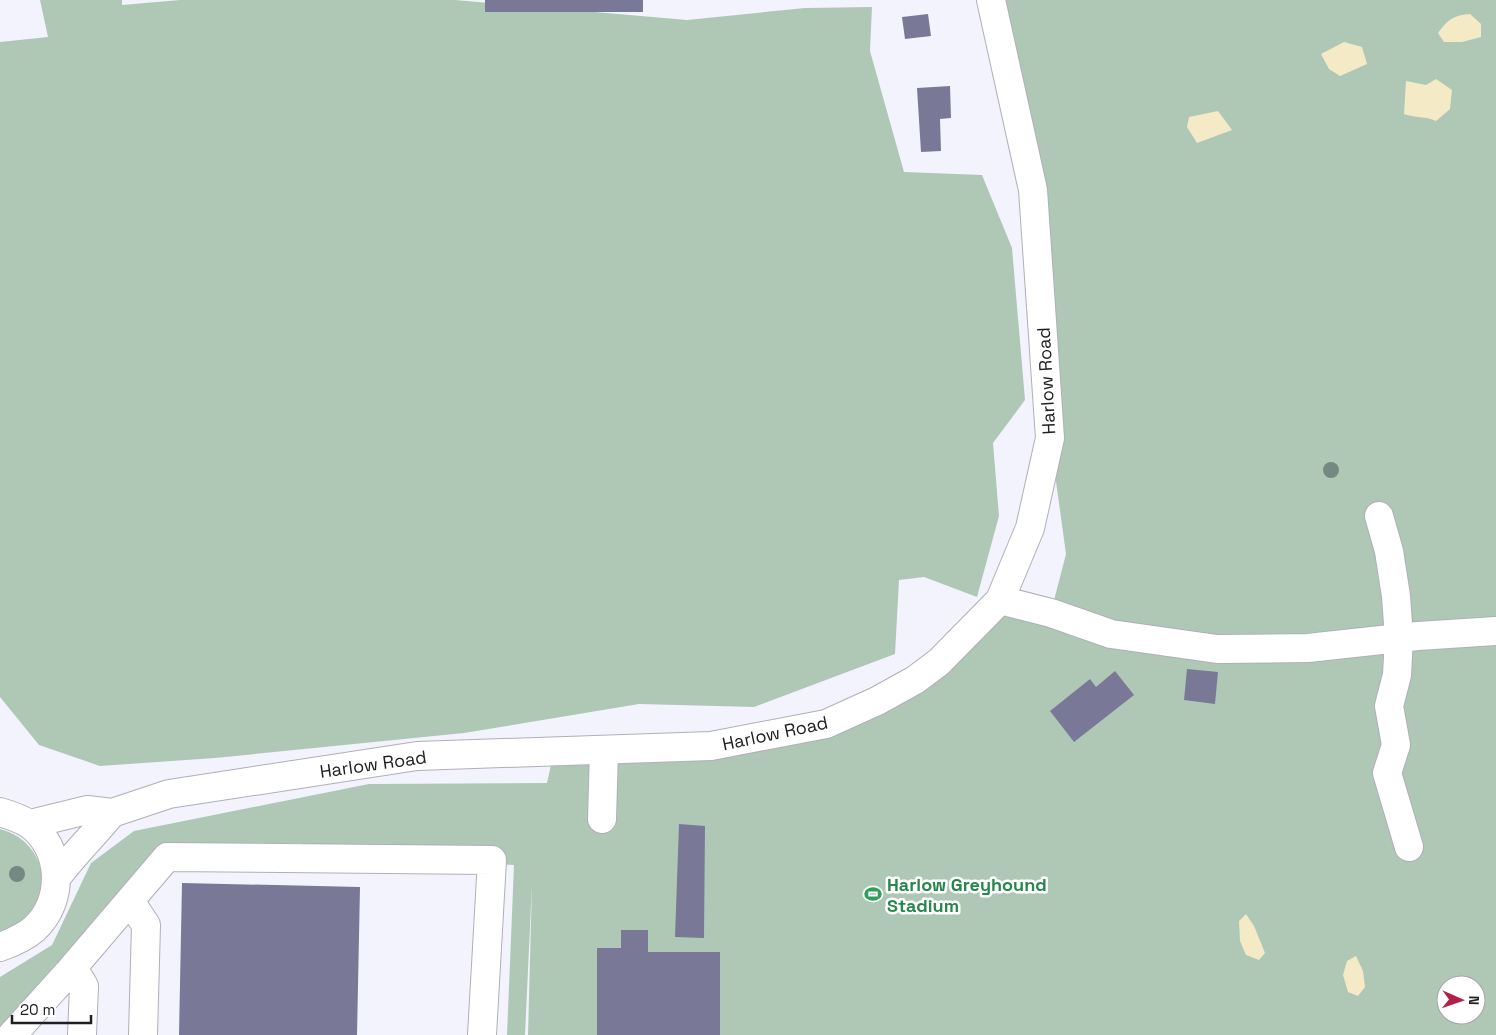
<svg xmlns="http://www.w3.org/2000/svg" width="1496" height="1035" font-family="'Space Grotesk',sans-serif">
  <style>
    .green { fill: #afc8b6; fill-rule: evenodd }
    .sand { fill: #f4eac5 }
    .building { fill: #7a7897 }
    .lines { fill: none; stroke-linecap: round; stroke-linejoin: round }
    .minor-casing { stroke: #b0afb9; stroke-width: 30 }
    .minor { stroke: #fff; stroke-width: 28 }
    .tree { fill: #738981 }
    .labels { text-anchor: middle; dominant-baseline: central; stroke-width: 5; stroke-linejoin: round; paint-order: stroke }
    .street-label { font-size: 18px; fill: #202024; stroke: #fff }
    .leisure-label { font-size: 18px; font-weight: bold; fill: #27864d; stroke: #fff; text-anchor: start }
  </style>
  <rect width="100%" height="100%" fill="#f3f3fd"/>
  <!-- green -->
  <path class="green" d="M 40,0 L 122,0 L 122,5 L 180,0 L 455,0 L 687,20 L 805,8 L 872,7 L 870,51 L 904,172 L 982,175 L 1012,248 L 1025,400 L 993,443 L 999,516 L 977,597 L 924,577 L 899,580 L 895,654 L 754,707 L 639,704 L 464,733 L 215,758 L 100,766 L 39,745 L 0,697 L 0,42 L 48,37 Z
    M 991,0 L 1496,0 L 1496,1035 L 528,1035 L 532,884 L 525,1035 L 507,1035 L 514,865 L 320,858 L 302,843 L 171,843 L 111,918 L 0,1035 L 0,977 L 52,945 L 91,863 L 134,831 L 369,784 L 547,783 L 554,751 L 659,748 L 877,701 L 1000,600 L 1051,612 L 1066,554 L 1050,438 L 1033,190 ZM 1446,985 L 1476,985 L 1476,1015 L 1446,1015 Z
    M 0,829 C 40,839 57,886 27,917 C 20,925 10,928 0,932 Z"/>
  <!-- sand -->
  <path class="sand" d="M 1470,14 L 1481,24 L 1481,37 L 1462,42 L 1444,42 L 1438,33 C 1447,20 1454,15 1470,14 Z
    M 1344,42 L 1362,47 L 1367,64 L 1340,76 L 1329,69 L 1321,54 Z
    M 1436,79 L 1452,90 L 1450,109 L 1436,121 C 1426,116 1415,118 1404,114 L 1406,81 L 1426,85 Z
    M 1218,111 L 1232,130 L 1197,143 L 1187,127 L 1189,117 Z
    M 1246,914 L 1254,926 L 1265,953 L 1259,960 L 1246,955 L 1240,941 L 1239,921 Z
    M 1356,956 L 1363,971 L 1365,987 L 1358,996 L 1348,992 L 1343,975 L 1347,961 Z"/>
  <!-- building -->
  <path class="building" d="M 485,0 L 643,0 L 643,12 L 485,12 Z
    M 928,14 L 931,36 L 905,39 L 902,17 Z
    M 950,86 L 951,118 L 940,119 L 941,151 L 921,152 L 917,88 Z
    M 1187,669 L 1218,672 L 1215,704 L 1184,700 Z
    M 1115,671 L 1134,695 L 1074,742 L 1050,711 L 1090,679 L 1096,687 Z
    M 679,824 L 705,826 L 704,938 L 675,937 Z
    M 182,883 L 360,887 L 357,1035 L 179,1035 Z
    M 621,930 L 648,930 L 648,952 L 720,952 L 720,1035 L 597,1035 L 597,948 L 621,948 Z"/>
  <g class="lines">
    <!-- minor casing -->
    <g class="minor-casing">
      <path id="minor" d="M 1379,516 L 1389,551 L 1396,596 L 1399,638 L 1397,675 L 1389,706 L 1396,745 L 1387,773 L 1409,847
        M 1000,600 L 1051,613 L 1111,634 L 1217,649 L 1308,648 L 1418,636 L 1496,631
        M 0,812 C 10,815 20,818 29,824 C 63,848 65,901 34,929 C 25,937 11,943 0,947
        M 602,819 L 604,750
        M 30,824 L 87,810 L 112,813 L 169,794 L 417,756 L 711,746 L 826,724 L 877,701 L 915,680 L 939,662 L 1000,600 L 1030,528 L 1050,438 L 1033,190 L 991,0
        M 57,877 C 74,854 94,835 112,813
        M 130,901 L 146,925 L 143,1035
        M 73,968 L 84,986 L 82,1035
        M 12,1035 L 68,973 L 167,857 L 492,860 L 482,1035"/>
    </g>
    <!-- minor -->
    <use href="#minor" class="minor"/>
  </g>
  <!-- trees -->
  <g class="tree">
    <circle cx="1331" cy="470" r="8"/>
    <circle cx="17" cy="874" r="8"/>
  </g>
  <!-- icons -->
  <defs>
    <g id="stadium-bare" transform="scale(1.35)"><path d="M0-5a6.5 5 0 1 0 0 10a6.5 5 0 1 0 0-10ZM-3.5-1.8h7v3.6h-7Z" fill="#2e9e5b" stroke="#fff" stroke-width="2.5" paint-order="stroke"/></g>
  </defs>
  <g fill-rule="evenodd">
    <use href="#stadium-bare" x="873" y="894"/>
  </g>
  <g class="labels">
    <!-- street labels -->
    <g class="street-label">
      <text transform="translate(1046 381) rotate(-93)">Harlow Road</text>
      <text transform="translate(775 733) rotate(-12)">Harlow Road</text>
      <text transform="translate(373 764) rotate(-8)">Harlow Road</text>
    </g>
    <!-- leisure labels -->
    <g class="leisure-label">
      <text x="887" y="884">Harlow Greyhound<tspan x="887" dy="21">Stadium</tspan></text>
    </g>
  </g>
  <!-- north arrow -->
  <g transform="translate(1461 1000) rotate(92)"><circle r="24" fill="#ffffff" stroke="#a6a6a7"/>
  <path d="M0-4L9 19L0 12L-9 19Z" fill="#b22049"/>
  <text y="-8" font-size="14" font-weight="bold" text-anchor="middle" fill="#202024">N</text>
  </g>
  <!-- scale -->
  <path d="M12 1015v8h79v-8" fill="none" stroke="#202024" stroke-width="2.5"/>
  <text x="20" y="1015" font-size="15" fill="#202024" stroke="#ffffff" stroke-width="4" paint-order="stroke">20 m</text>
</svg>
